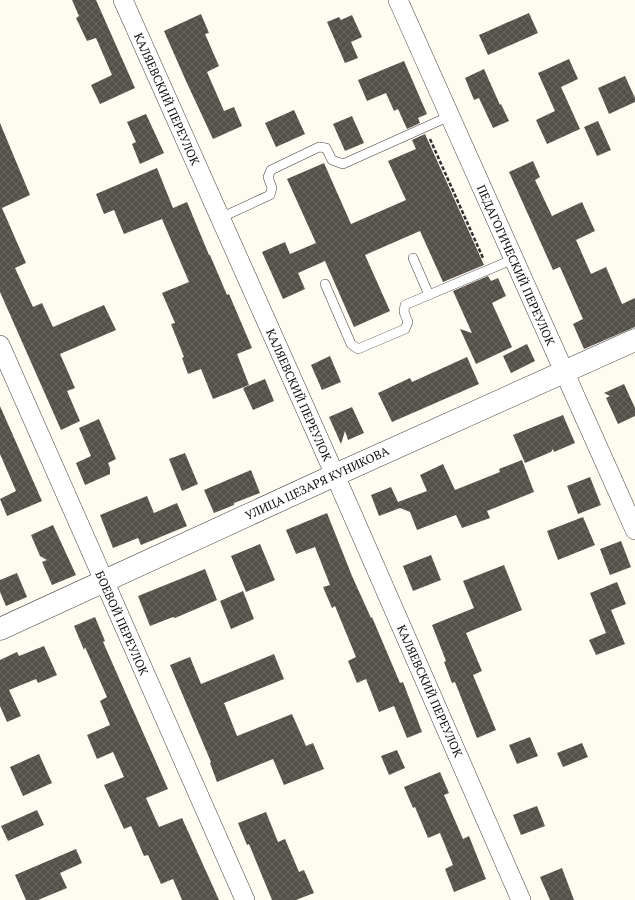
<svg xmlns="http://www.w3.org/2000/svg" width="635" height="900" font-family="'PT Serif',serif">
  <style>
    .building { fill: url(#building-cross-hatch) }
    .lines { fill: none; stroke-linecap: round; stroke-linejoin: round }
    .service-casing { stroke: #414141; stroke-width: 10 }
    .minor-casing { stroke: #414141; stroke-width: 20 }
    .tertiary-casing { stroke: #414141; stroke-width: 23 }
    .path { stroke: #303030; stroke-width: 2.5; stroke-dasharray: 4 2; stroke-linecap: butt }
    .service { stroke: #fff; stroke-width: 9 }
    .minor { stroke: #fff; stroke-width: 19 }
    .tertiary { stroke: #fff; stroke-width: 22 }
    .labels { text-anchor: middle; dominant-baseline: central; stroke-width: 4; stroke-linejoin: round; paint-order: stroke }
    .street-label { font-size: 12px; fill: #0e0e0e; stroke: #fff }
  </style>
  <defs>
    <pattern id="building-cross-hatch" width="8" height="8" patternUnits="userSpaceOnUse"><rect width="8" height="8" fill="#56504b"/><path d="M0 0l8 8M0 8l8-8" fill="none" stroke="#696561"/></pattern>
  </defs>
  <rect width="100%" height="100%" fill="#fefcf1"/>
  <!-- building -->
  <path class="building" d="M 72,0 L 96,0 L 135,88 L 100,104 L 91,85 L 112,75 L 96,38 L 87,41 L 76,18 L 79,16 Z
    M 529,13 L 538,33 L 488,55 L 479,35 Z
    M 201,14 L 209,33 L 205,34 L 219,66 L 207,72 L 224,111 L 234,107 L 242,126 L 213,139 L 186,81 L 164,31 Z
    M 352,15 L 362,37 L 351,42 L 358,58 L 345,63 L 327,22 L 339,17 L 341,20 Z
    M 569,59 L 578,79 L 561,87 L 580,129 L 547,144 L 536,120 L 555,111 L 538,73 Z
    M 404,61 L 427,114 L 418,118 L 420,123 L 407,129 L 398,109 L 394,111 L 386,93 L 367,101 L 358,80 Z
    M 484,69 L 500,105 L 501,104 L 509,121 L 493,128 L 479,98 L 474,100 L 465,78 Z
    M 625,76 L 635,98 L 635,102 L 609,114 L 598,88 Z
    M 294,110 L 305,134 L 276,147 L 265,123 Z
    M 146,114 L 164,153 L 140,164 L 132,144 L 136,142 L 127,122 Z
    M 352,116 L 364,143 L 345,151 L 333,124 Z
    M 598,121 L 611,150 L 597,156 L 584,127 Z
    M 0,123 L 30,195 L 2,208 L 26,263 L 15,268 L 33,307 L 42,303 L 53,327 L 104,305 L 116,330 L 60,354 L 75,388 L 67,391 L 80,421 L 61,430 L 0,292 Z
    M 425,134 L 484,265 L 443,282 L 420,231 L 365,255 L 390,311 L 354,327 L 325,261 L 298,273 L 305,289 L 283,299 L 262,252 L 285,242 L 290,254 L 316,243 L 287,179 L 324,163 L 351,224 L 406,200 L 388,161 L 416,149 L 412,140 Z
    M 533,161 L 540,177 L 535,180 L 552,216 L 582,202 L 595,231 L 576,240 L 591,274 L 606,267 L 622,304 L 635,298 L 635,327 L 584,349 L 573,324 L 583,319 L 560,267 L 553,270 L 509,172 Z
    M 157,168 L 173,208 L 187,202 L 209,255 L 210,255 L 227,295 L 229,294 L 252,348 L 237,354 L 249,385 L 213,399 L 201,369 L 188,374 L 182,358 L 184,357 L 171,324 L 175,323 L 162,293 L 189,282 L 162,219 L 124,234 L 114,210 L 104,214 L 96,194 Z
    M 488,276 L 491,281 L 498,278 L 506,296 L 492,303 L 512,347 L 476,364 L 460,329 L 472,333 L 453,291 Z
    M 527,344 L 535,361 L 511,373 L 503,356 Z
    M 330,356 L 341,382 L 322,390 L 311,365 Z
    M 467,357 L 479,384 L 392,422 L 378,393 L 410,378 L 412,382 Z
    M 265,379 L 274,401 L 253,410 L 243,388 Z
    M 624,384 L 635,408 L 635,416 L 618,424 L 606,398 L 610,396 L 604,393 Z
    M 0,406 L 42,501 L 7,516 L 0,499 L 16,491 L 0,454 Z
    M 352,407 L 364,433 L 348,440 L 345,431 L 341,444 L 329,417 Z
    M 563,415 L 575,443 L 554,452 L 553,449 L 551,452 L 525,463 L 513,435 Z
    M 99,419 L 116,459 L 108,463 L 110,468 L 110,474 L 85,485 L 76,463 L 91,456 L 79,428 Z
    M 185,453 L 198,484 L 182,491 L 169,459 Z
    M 522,460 L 534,492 L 487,511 L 490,518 L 462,528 L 456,515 L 417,530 L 410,512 L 400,508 L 379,516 L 371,495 L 391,487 L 398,502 L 427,491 L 420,475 L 443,464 L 455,490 L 500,472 L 499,469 Z
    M 251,470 L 260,493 L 234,503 L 234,505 L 214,513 L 204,490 Z
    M 590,477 L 601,505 L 578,514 L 567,486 Z
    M 147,496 L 154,513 L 177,503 L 187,526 L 141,545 L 138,538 L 113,548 L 100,515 Z
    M 327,513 L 352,576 L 371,618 L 372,617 L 400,683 L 403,682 L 422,732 L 407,738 L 394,706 L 379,712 L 366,679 L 357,683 L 348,661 L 356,657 L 335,606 L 332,608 L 323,587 L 330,585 L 315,547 L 296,554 L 286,530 Z
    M 583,517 L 595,545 L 558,560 L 547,531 Z
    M 53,525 L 76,575 L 52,585 L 42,562 L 47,560 L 40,556 L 31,535 Z
    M 621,541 L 631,567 L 610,575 L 600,549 Z
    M 260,544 L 275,580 L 246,592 L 231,556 Z
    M 431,555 L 441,580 L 413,591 L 403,566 Z
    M 504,565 L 522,610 L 466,633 L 482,671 L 473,675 L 496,730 L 477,738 L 455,682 L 452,683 L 444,662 L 446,661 L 432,625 L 474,608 L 463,581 Z
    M 205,569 L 217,600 L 175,618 L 173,617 L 150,626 L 138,596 Z
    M 17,573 L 27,597 L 6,606 L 0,592 L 0,580 Z
    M 617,582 L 626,604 L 611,610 L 625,644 L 596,655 L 589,640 L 606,633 L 590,593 Z
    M 243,591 L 254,619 L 231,629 L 220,601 Z
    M 95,617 L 105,641 L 103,642 L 168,789 L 146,798 L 159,827 L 182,818 L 219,900 L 182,900 L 173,879 L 161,884 L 148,855 L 144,856 L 131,826 L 124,829 L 104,785 L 124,777 L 113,752 L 97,759 L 87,735 L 110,725 L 100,701 L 107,697 L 85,647 L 84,650 L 74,626 Z
    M 44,646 L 57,675 L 38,683 L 36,679 L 9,690 L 21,716 L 7,722 L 0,706 L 0,660 L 17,652 L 19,656 Z
    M 274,654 L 284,679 L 224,703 L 237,736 L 292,714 L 306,746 L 313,743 L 324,769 L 284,785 L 273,759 L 217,782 L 210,763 L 211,762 L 170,665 L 190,657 L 201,684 Z
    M 530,737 L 538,756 L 517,764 L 509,745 Z
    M 582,743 L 588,757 L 563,767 L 557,753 Z
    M 397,750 L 405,768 L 389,775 L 381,756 Z
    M 39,754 L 52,783 L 23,796 L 10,767 Z
    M 440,772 L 449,793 L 444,795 L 463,839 L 469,836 L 486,879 L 454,892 L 445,869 L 453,865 L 440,833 L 428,838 L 415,807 L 413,808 L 404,787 Z
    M 537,806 L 545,826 L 521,835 L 513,815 Z
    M 37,810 L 44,825 L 8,841 L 1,826 Z
    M 266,812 L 278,842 L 285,839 L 299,872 L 304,870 L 314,893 L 296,900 L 272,900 L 249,844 L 247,845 L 238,823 Z
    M 76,849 L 82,863 L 60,873 L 67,888 L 38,900 L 26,900 L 15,875 Z
    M 562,868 L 574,900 L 550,900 L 540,877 Z"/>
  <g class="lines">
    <!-- service casing -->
    <g class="service-casing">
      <path id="service" d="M 220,218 L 270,195 L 272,188 L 268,177 L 271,170 L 319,147 L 326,148 L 332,160 L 343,164 L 450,116
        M 413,258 L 429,295
        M 325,284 L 351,344 L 358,349 L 405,329 L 408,322 L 404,312 L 405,305 L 514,259"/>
    </g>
    <!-- minor casing -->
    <g class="minor-casing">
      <path id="minor" d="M 123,0 L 335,475 L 521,900
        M 398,0 L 635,530
        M 0,345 L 245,900"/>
    </g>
    <!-- tertiary casing -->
    <g class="tertiary-casing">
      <path id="tertiary" d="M 0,629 L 335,475 L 635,340"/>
    </g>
    <!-- path -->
    <path class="path" d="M 430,139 L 483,258"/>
    <!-- service -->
    <use href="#service" class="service"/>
    <!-- minor -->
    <use href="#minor" class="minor"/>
    <!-- tertiary -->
    <use href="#tertiary" class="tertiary"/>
  </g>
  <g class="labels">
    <!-- street labels -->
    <g class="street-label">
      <text transform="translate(167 99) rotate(66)">КАЛЯЕВСКИЙ ПЕРЕУЛОК</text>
      <text transform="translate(516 265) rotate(66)">ПЕДАГОГИЧЕСКИЙ ПЕРЕУЛОК</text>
      <text transform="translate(299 395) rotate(66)">КАЛЯЕВСКИЙ ПЕРЕУЛОК</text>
      <text transform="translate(317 483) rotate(-25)">УЛИЦА ЦЕЗАРЯ КУНИКОВА</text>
      <text transform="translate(122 623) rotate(66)">БОЕВОЙ ПЕРЕУЛОК</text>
      <text transform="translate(430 691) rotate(66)">КАЛЯЕВСКИЙ ПЕРЕУЛОК</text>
    </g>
  </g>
</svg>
